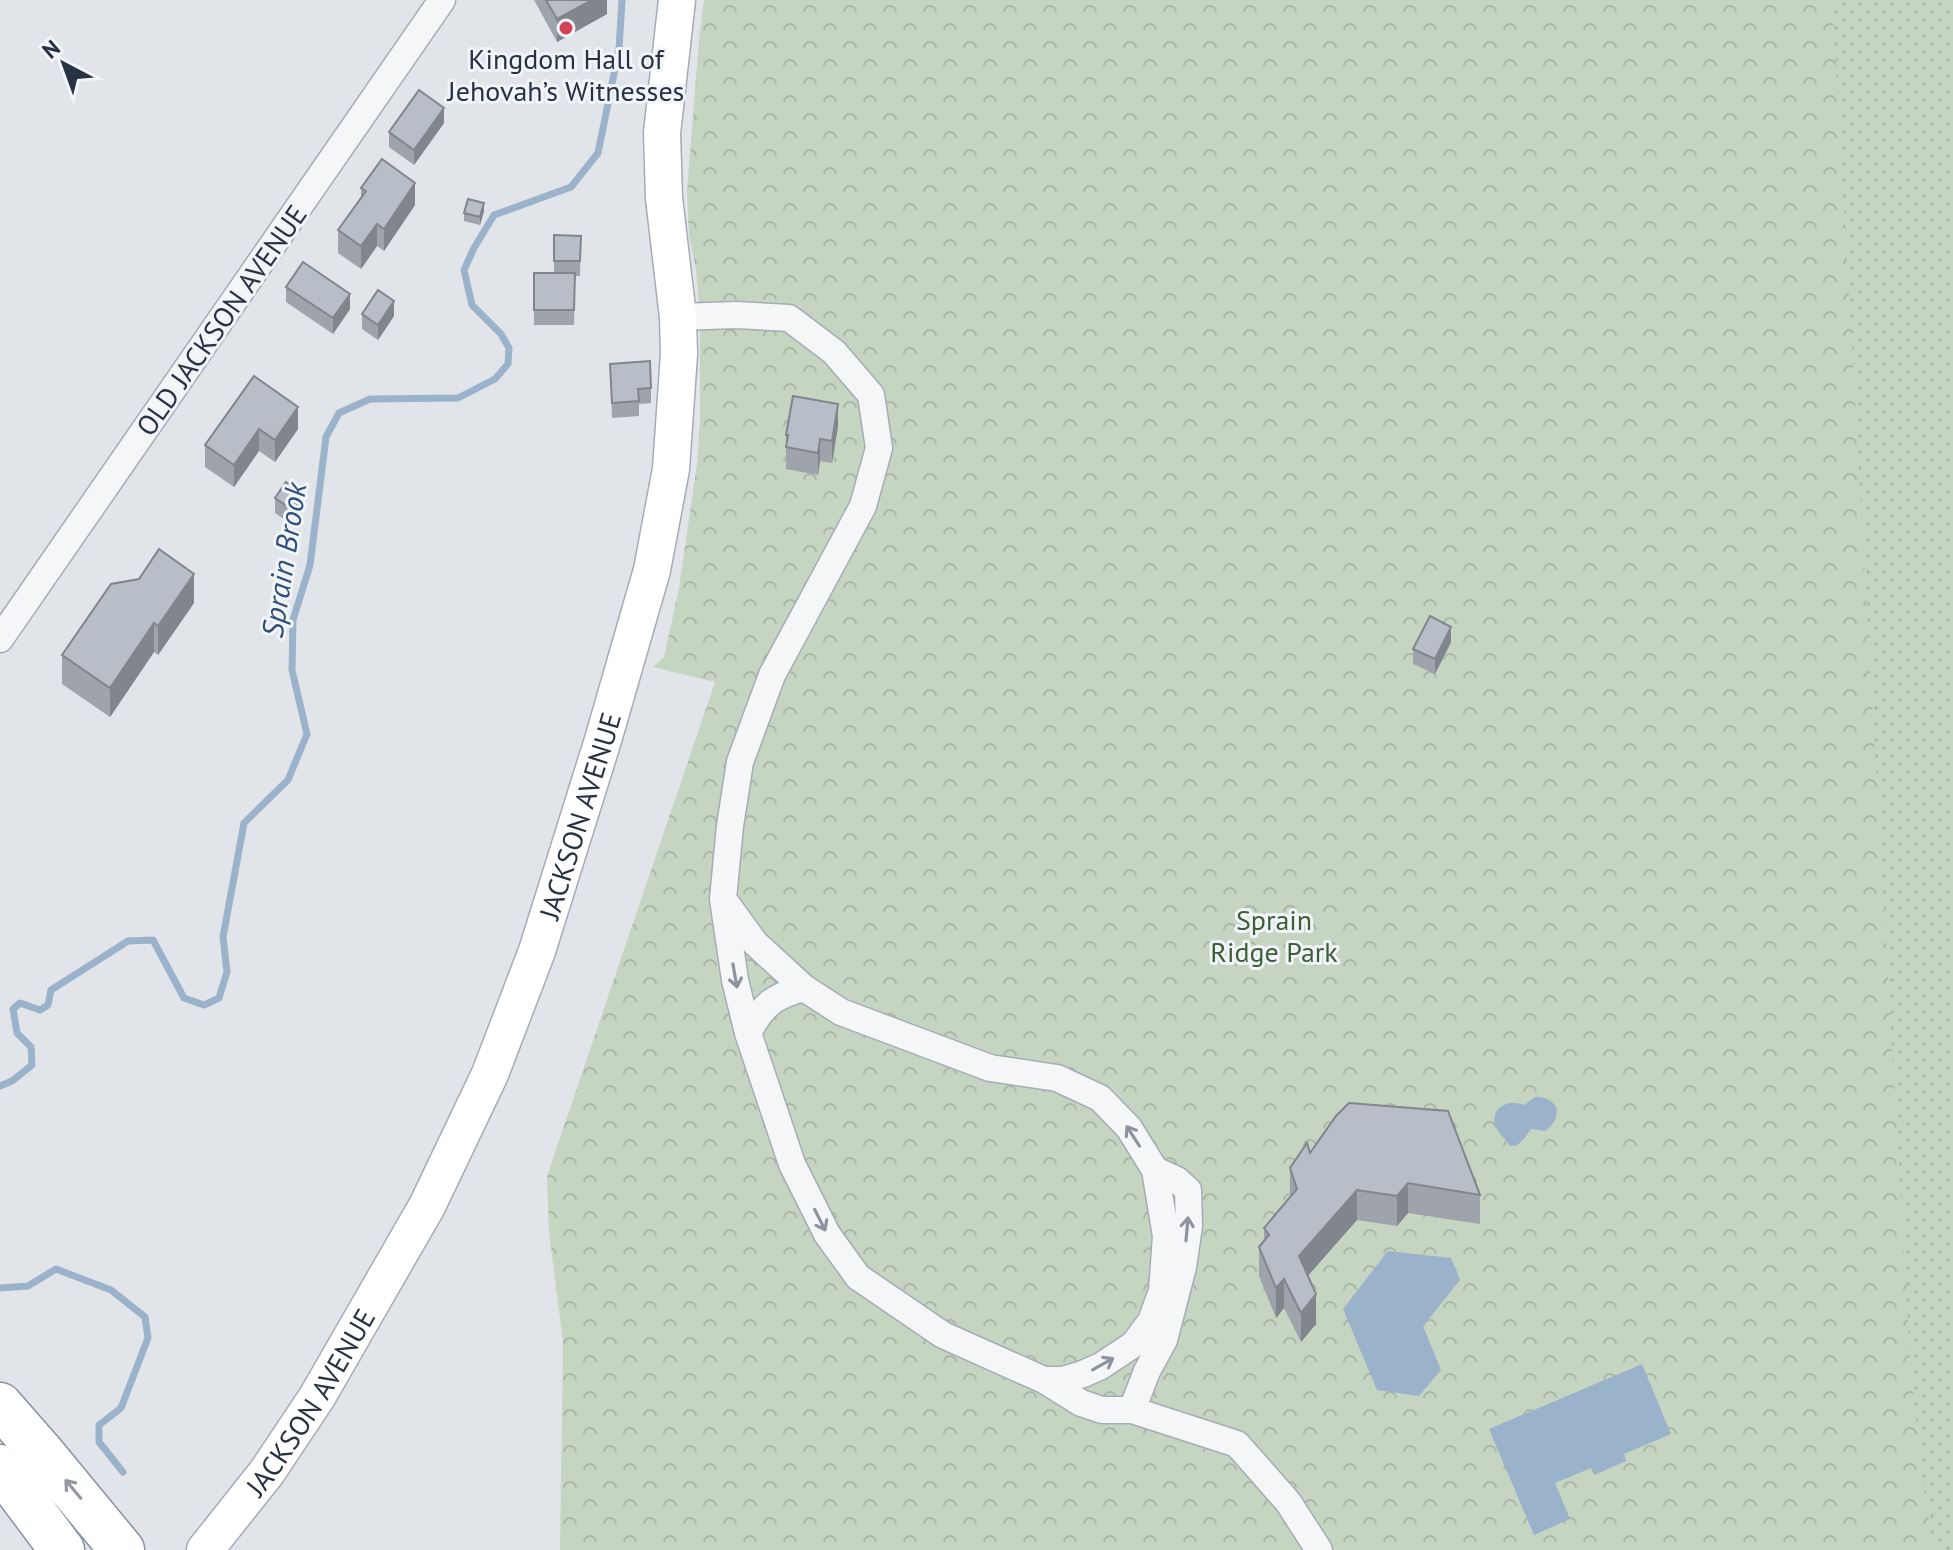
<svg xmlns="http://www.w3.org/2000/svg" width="1953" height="1550" font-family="'PT Sans',sans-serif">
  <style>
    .grass { fill: url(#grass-dots) }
    .park { fill: url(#park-crowns) }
    .water { fill: #9bb2cb }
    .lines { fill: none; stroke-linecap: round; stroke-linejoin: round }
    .stream { stroke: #9bb2cb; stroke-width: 7 }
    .minor-casing { stroke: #a6acb5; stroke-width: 29 }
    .secondary-casing { stroke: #a6acb5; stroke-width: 39 }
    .motorway-casing { stroke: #8891a2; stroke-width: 47 }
    .minor { stroke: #f4f6f8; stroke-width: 26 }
    .secondary { stroke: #fff; stroke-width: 36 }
    .motorway { stroke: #fff; stroke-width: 44 }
    .wall { fill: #9ea3ac }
    .shaded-wall { fill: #81858c }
    .building { fill: #b8bec8; stroke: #81858c; stroke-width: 2 }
    .oneway { stroke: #8e949e }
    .oneway2 { stroke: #9498a1 }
    .poi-dot { fill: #d34255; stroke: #f1f4f8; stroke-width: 3 }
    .labels { text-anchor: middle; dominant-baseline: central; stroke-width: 6; stroke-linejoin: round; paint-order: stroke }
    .poi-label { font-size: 28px; fill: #293243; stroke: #f1f4f8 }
    .street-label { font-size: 28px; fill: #293243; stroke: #f1f4f8 }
    .park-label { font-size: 28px; fill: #3d5f35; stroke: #f1f4f8 }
    .water-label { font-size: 30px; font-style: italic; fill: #315078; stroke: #f1f4f8 }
  </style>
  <defs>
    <pattern id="grass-dots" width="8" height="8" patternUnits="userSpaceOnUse" patternTransform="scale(2)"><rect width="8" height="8" fill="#c6d5c2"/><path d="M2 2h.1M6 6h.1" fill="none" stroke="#aab7a8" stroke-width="1.8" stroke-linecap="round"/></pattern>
    <pattern id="park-crowns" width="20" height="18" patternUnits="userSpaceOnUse" patternTransform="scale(2)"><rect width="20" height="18" fill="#c6d5c2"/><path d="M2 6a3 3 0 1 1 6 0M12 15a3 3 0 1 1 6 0" fill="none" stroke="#aab7a8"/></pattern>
  </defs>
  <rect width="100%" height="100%" fill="#e1e5ea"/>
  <!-- grass -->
  <path class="grass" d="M 1800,0 L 1953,0 L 1953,1550 L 1891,1550 Z"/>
  <!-- park -->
  <path class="park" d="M 704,0 L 1832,0 L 1911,1376 L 1924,1489 L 1934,1550 L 560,1550 L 563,1342 L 549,1232 L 547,1176 L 715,682 L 653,667 L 664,657 L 679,588 L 697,464 L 700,420 L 700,320 L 696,269 L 689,236 L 687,191 L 699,40 Z"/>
  <!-- water -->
  <path class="water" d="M 1535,1097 C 1559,1096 1564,1118 1545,1131 L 1531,1129 C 1525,1137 1519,1149 1509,1145 C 1505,1138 1500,1135 1497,1129 C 1487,1109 1508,1098 1524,1105 Z
    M 1388,1251 L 1451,1258 L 1460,1280 L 1423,1326 L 1441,1370 L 1419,1396 L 1377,1390 L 1343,1309 Z
    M 1642,1364 L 1671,1434 L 1624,1454 L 1626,1461 L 1594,1475 L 1591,1468 L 1555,1483 L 1570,1519 L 1534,1535 L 1489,1429 Z"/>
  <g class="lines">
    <!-- stream -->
    <path class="stream" d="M 0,1086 L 12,1081 L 32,1065 L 31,1047 L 17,1033 L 13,1009 L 20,1003 L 40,1010 L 48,1005 L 51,990 L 128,941 L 153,940 L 184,998 L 204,1005 L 219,998 L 227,972 L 223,937 L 244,823 L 288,780 L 307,734 L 292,670 L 293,620 L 310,565 L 326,437 L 339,413 L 370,399 L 458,398 L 495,379 L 508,364 L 509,348 L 501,334 L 472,305 L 464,270 L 474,248 L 494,215 L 571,187 L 598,153 L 619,49 L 622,0
      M 0,1288 L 28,1286 L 56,1269 L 111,1290 L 145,1317 L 148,1338 L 121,1408 L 99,1425 L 99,1442 L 123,1472"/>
    <!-- minor casing -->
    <g class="minor-casing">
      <path id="minor" d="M 678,317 L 736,315 L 789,318 L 834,352 L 871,395 L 879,448 L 863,506 L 772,675 L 740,762 L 730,826 L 723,899 L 735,980 L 748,1033 L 792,1164 L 827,1234 L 858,1277 L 943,1335 L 1044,1380 L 1063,1380 L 1083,1374 L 1101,1366 L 1134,1344 L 1151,1321 L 1162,1291 L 1166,1236 L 1155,1170 L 1129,1128 L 1100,1098 L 1057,1078 L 990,1068 L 841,1012 L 804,988 L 755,943 L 723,899
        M 0,639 L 442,0
        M 748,1033 C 762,1006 773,996 804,988
        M 1044,1380 L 1081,1403 L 1102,1410 L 1132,1410 L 1237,1444 L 1288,1502 L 1319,1550
        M 1132,1410 L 1147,1371 L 1164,1340 L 1183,1267 L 1189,1226 L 1188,1190 L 1177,1180 L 1155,1170"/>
    </g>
    <!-- secondary casing -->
    <g class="secondary-casing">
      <g id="secondary">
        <path id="s1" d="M 205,1550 L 267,1472 L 317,1397 L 427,1206 L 490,1074 L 537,951 L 603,740 L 652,570 L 671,469 L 679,354 L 678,317 L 664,198 L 662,133 L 677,0"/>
      </g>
    </g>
    <!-- motorway casing -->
    <g class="motorway-casing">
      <path id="motorway" d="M 0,1405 L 42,1453 L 122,1550
        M 0,1467 L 62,1550"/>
    </g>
    <!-- minor -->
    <use href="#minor" class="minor"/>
    <!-- secondary -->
    <use href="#secondary" class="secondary"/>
    <!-- motorway -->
    <use href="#motorway" class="motorway"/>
  </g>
  <!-- wall -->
  <path class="wall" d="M 534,0 L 607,0 L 607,14 L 557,42 Z
    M 444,123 L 414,165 L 389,147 L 389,132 Z
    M 361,188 L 415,205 L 384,251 L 377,246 L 361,269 L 338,253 L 338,230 L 361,197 Z
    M 484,211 L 480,225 L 464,221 L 464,213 Z
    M 554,235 L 581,236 L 580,276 L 575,276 L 574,325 L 534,325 L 534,273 L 554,273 Z
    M 286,287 L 350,309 L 333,334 L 286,302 Z
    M 362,314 L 394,316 L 378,340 L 362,329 Z
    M 610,364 L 651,388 L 651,403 L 639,404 L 639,416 L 612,418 Z
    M 254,376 L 298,429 L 275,462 L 259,451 L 234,487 L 205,467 L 205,445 Z
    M 838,426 L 832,463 L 820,461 L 818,475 L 786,469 L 786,435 Z
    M 275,498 L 299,506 L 288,522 L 275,513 Z
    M 194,603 L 158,655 L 154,652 L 110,717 L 62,684 L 62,655 Z
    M 1451,642 L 1435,674 L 1413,664 L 1413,649 Z
    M 1310,1153 L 1480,1195 L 1480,1224 L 1408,1213 L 1397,1226 L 1357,1220 L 1307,1276 L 1316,1324 L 1301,1342 L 1284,1308 L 1276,1318 L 1259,1276 L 1259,1247 L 1264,1241 L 1264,1228 L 1290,1197 L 1290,1168 Z"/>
  <!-- shaded-wall -->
  <path class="shaded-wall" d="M 592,0 L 607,0 L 607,14 L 557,42 L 557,19 Z
    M 444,108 L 444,123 L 414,165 L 414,150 Z
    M 415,183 L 415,205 L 384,251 L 384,229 Z
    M 484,203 L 484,211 L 480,225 L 480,217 Z
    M 377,224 L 377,246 L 361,269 L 361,246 Z
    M 350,294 L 350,309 L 333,334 L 333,318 Z
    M 394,301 L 394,316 L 378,340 L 378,325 Z
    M 838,404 L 838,426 L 832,463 L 832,441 Z
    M 298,407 L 298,429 L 275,462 L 275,440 Z
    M 259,429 L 259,451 L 234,487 L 234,465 Z
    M 820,439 L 820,461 L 818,475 L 818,453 Z
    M 299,491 L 299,506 L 288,522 L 288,507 Z
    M 194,574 L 194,603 L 158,655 L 158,626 Z
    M 154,623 L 154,652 L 110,717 L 110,688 Z
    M 1451,627 L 1451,642 L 1435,674 L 1435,659 Z
    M 1408,1183 L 1408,1213 L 1397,1226 L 1397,1196 Z
    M 1357,1190 L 1357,1220 L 1299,1286 L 1299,1256 Z
    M 1284,1279 L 1284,1308 L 1276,1318 L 1276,1288 Z
    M 1316,1294 L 1316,1324 L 1301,1342 L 1301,1313 Z"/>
  <!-- building -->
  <path class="building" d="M 546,0 L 592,0 L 557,19 Z
    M 419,90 L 444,108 L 414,150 L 389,132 Z
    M 382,159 L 415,183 L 384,229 L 377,224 L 361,246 L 338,230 L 366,191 L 361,188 Z
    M 468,199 L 484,203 L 480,217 L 464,213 Z
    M 554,235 L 581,236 L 580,261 L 554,261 Z
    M 303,262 L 350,294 L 333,318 L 286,287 Z
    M 534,273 L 575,273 L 574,310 L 534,310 Z
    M 378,290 L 394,301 L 378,325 L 362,314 Z
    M 650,361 L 651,388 L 638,389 L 639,401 L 612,403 L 610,364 Z
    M 254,376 L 298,407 L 275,440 L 259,429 L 234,465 L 205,445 Z
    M 793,396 L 838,404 L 832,441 L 820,439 L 818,453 L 786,447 L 788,435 L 786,435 Z
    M 286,482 L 299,491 L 288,507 L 275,498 Z
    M 159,549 L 194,574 L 158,626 L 154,623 L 110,688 L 62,655 L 111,584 L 139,579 Z
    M 1430,616 L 1451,627 L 1435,659 L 1413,649 Z
    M 1349,1103 L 1448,1111 L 1480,1195 L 1408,1183 L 1397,1196 L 1357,1190 L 1299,1256 L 1316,1294 L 1301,1313 L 1284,1279 L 1276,1288 L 1259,1247 L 1269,1235 L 1264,1228 L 1297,1189 L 1290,1168 L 1307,1143 L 1310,1153 L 1336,1116 Z"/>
  <!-- one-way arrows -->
  <defs><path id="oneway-shaft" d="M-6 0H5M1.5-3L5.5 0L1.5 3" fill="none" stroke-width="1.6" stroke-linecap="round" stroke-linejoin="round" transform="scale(2)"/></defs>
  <g class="oneway">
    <use href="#oneway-shaft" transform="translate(735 976) rotate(80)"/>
    <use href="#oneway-shaft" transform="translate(1133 1136) rotate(-123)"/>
    <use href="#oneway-shaft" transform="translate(820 1220) rotate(63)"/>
    <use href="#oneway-shaft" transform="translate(1187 1229) rotate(-85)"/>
    <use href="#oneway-shaft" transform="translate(1103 1364) rotate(-29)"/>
  </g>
  <use class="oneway2" href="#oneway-shaft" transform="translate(73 1489) rotate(-130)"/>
  <!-- markers -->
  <circle class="poi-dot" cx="566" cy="28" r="8"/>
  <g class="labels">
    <!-- poi labels -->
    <g class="poi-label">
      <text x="566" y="58">Kingdom Hall of<tspan x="566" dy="32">Jehovah’s Witnesses</tspan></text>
    </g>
    <!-- street labels -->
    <g class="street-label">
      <text transform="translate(221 320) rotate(-55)">OLD JACKSON AVENUE</text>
      <text stroke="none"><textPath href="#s1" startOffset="830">JACKSON AVENUE</textPath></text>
      <text stroke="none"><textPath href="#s1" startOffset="182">JACKSON AVENUE</textPath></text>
    </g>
    <!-- park labels -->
    <g class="park-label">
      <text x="1274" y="919">Sprain<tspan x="1274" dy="32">Ridge Park</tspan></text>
    </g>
    <!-- water labels -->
    <g class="water-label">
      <text transform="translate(283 560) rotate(-81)">Sprain Brook</text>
    </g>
  </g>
  <!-- north arrow -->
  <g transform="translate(64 64) rotate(319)" stroke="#f1f4f8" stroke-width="6" paint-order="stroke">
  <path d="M0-6L14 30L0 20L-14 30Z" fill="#293243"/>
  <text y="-12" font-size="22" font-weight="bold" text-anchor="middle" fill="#293243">N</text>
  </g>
</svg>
